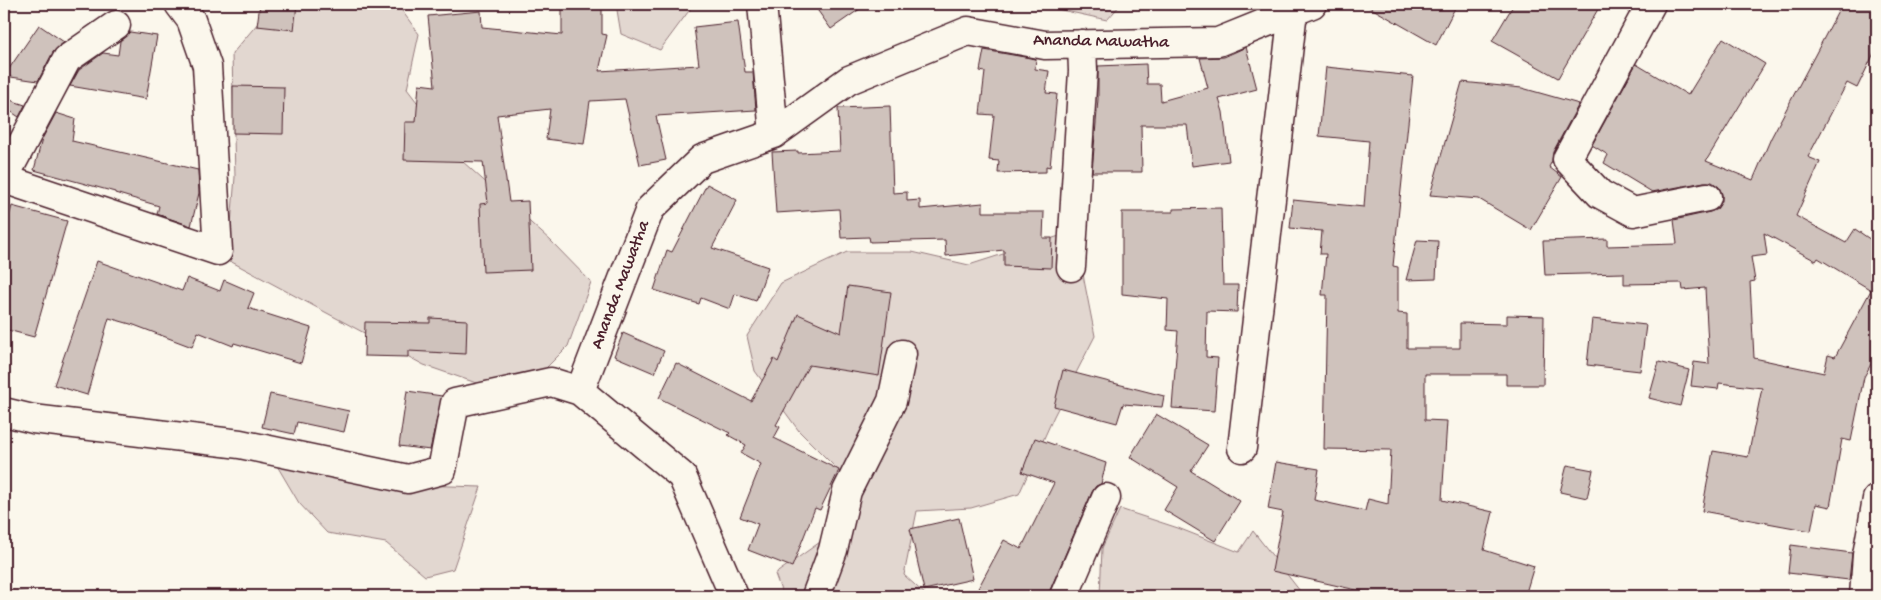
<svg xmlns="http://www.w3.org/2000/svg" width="1881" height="600" font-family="'Gochi Hand',sans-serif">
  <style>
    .green { fill: #e2d7d0; stroke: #967b7e }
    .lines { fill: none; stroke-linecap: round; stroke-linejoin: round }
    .stream { stroke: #907477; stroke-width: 8 }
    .building { fill: #cfc2bc; stroke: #4a1f2b; fill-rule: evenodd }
    .minor-casing { stroke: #4a1f2b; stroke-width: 31 }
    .minor { stroke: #fbf7ec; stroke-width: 28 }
    .labels { text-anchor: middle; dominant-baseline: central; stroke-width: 4.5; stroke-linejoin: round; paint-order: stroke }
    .street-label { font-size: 18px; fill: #4a1f2b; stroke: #fbf7ec }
  </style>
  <rect width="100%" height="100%" fill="#fbf7ec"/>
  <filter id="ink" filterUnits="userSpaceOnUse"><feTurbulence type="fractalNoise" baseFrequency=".02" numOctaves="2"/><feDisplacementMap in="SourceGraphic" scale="10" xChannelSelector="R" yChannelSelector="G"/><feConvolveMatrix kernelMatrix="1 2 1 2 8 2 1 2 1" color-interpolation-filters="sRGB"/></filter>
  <g filter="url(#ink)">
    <!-- green -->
    <path class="green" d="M 274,4 L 397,4 L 419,34 L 407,89 L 462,161 L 551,241 L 591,282 L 568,346 L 517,397 L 424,365 L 228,260 L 235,177 L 232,54 Z
      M 616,4 L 694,4 L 660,50 L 621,34 Z
      M 1034,4 L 1121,4 L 1107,20 Z
      M 1078,230 L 1084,280 L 1095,336 L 1054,416 L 1019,494 L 971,508 L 917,511 L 904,575 L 927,596 L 783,596 L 775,574 L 837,530 L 857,489 L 799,431 L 755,371 L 747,336 L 781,283 L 847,252 L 912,252 L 969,265 Z
      M 276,464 L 419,485 L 481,487 L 453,569 L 425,576 L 386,543 L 327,533 L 299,503 Z
      M 1120,509 L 1178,528 L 1239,552 L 1253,531 L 1300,591 L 1301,596 L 1100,596 L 1102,548 Z"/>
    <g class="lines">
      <!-- stream -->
      <path class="stream" d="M 4,595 L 25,596"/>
    </g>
    <!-- building -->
    <path class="building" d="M 260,4 L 297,4 L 294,30 L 257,26 Z
      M 562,4 L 602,4 L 602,34 L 607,35 L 599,71 L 699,65 L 694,27 L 738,22 L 745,72 L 753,72 L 756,110 L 656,116 L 666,160 L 640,165 L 625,99 L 590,101 L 584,144 L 546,139 L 550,109 L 497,115 L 509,202 L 528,201 L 531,270 L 483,272 L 480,204 L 488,203 L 483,162 L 404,160 L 405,122 L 416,122 L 419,84 L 435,86 L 428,16 L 481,11 L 482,27 L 562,35 Z
      M 813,4 L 867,4 L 831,29 Z
      M 1364,4 L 1457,4 L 1436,45 Z
      M 1514,4 L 1601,4 L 1558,78 L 1492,41 Z
      M 1842,4 L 1877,4 L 1877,47 L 1857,88 L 1847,83 L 1808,157 L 1820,162 L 1796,216 L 1846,243 L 1855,229 L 1877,244 L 1877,353 L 1864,377 L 1851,441 L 1842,439 L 1830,507 L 1816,504 L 1811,531 L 1702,511 L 1713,451 L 1748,457 L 1762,388 L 1719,383 L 1718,389 L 1691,386 L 1694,362 L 1709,364 L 1705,288 L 1683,290 L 1682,283 L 1624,284 L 1624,273 L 1545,275 L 1543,241 L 1607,239 L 1607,246 L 1677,244 L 1674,220 L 1710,212 L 1717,209 L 1722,201 L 1722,194 L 1719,187 L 1712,182 L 1704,182 L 1652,192 L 1604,163 L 1608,155 L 1592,145 L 1636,64 L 1688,95 L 1723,38 L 1765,64 L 1706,161 L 1753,180 L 1771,138 ZM 1764,233 L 1816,261 L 1818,258 L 1871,290 L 1835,357 L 1828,355 L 1824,373 L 1754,358 L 1750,282 L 1755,281 L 1751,257 L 1767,255 Z
      M 39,25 L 64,42 L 53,52 L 38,81 L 4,76 Z
      M 130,32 L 157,36 L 146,99 L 70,86 L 79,70 L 103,53 L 118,55 L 120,41 Z
      M 1246,47 L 1257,89 L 1219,99 L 1223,112 L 1229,161 L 1192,166 L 1187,125 L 1141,125 L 1142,172 L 1092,172 L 1098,99 L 1098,66 L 1146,64 L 1147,84 L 1160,84 L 1161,101 L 1208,88 L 1200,58 L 1224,57 Z
      M 984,50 L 1036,59 L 1035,69 L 1049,71 L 1046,93 L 1057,94 L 1050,167 L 1046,166 L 1046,172 L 998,173 L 999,161 L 989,160 L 994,115 L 980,114 L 985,72 L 980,71 Z
      M 1326,67 L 1413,76 L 1393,266 L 1398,267 L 1398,313 L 1407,314 L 1407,348 L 1460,348 L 1460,323 L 1507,324 L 1507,315 L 1544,316 L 1543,385 L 1506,385 L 1506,374 L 1425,374 L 1425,420 L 1447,421 L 1442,500 L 1493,512 L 1484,550 L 1534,566 L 1525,596 L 1383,596 L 1272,571 L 1283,512 L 1268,509 L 1276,462 L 1319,469 L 1314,500 L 1365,511 L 1368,499 L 1388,504 L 1391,450 L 1324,449 L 1327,295 L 1322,295 L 1326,254 L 1320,254 L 1322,231 L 1290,228 L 1293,200 L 1364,207 L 1369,141 L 1319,136 Z
      M 1462,82 L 1522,88 L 1579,104 L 1553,152 L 1552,161 L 1549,167 L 1562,177 L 1531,230 L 1479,199 L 1430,195 Z
      M 233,86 L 284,87 L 283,134 L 233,133 Z
      M 4,98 L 25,105 L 19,117 L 4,107 Z
      M 890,106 L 893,193 L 907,192 L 907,201 L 920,200 L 920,209 L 983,203 L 983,212 L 1044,212 L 1043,238 L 1052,238 L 1051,268 L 1004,266 L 1004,250 L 946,256 L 945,240 L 870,242 L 869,237 L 841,238 L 839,209 L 776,213 L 772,152 L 798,151 L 798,153 L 840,151 L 838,108 Z
      M 56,113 L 75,119 L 72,141 L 198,170 L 199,193 L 191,226 L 157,214 L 159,206 L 115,193 L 115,192 L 34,170 L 42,139 Z
      M 707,184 L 737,200 L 712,248 L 768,267 L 756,301 L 735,294 L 730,309 L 701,298 L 699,304 L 654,290 L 667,250 L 672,252 Z
      M 12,206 L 67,221 L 34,337 L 4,329 L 4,234 Z
      M 1221,208 L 1223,285 L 1238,285 L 1237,312 L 1207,311 L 1206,357 L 1218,358 L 1214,411 L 1172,408 L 1178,331 L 1167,330 L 1168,299 L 1122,294 L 1122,212 L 1173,212 L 1173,209 Z
      M 1417,240 L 1438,241 L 1436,279 L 1406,280 Z
      M 97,261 L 182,291 L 187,278 L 220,291 L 224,280 L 254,293 L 248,308 L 311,328 L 301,363 L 234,343 L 233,346 L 198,332 L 192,347 L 134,325 L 109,318 L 87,395 L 54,385 Z
      M 848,286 L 891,292 L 879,376 L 809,365 L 776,425 L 780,427 L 774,438 L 839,470 L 820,510 L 815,508 L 792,567 L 748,550 L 758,524 L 740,517 L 761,464 L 741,453 L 746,445 L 728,435 L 730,433 L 659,398 L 676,363 L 751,401 L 774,359 L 778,362 L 798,314 L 841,333 Z
      M 430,318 L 467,320 L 466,354 L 408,351 L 408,357 L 364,356 L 365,322 L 430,323 Z
      M 1592,319 L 1646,325 L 1640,371 L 1587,365 Z
      M 623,333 L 664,351 L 654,373 L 614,356 Z
      M 1659,362 L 1689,370 L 1680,406 L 1649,398 Z
      M 1063,370 L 1164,396 L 1162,407 L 1123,404 L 1117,423 L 1054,406 Z
      M 407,391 L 442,396 L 430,450 L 399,446 Z
      M 270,394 L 349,411 L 344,432 L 297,422 L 294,434 L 262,427 Z
      M 1156,414 L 1208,445 L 1191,471 L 1240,501 L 1215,541 L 1164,510 L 1178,487 L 1130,457 Z
      M 1035,438 L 1106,463 L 1101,484 L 1096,486 L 1092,492 L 1050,590 L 1049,596 L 974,596 L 1004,540 L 1021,549 L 1054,483 L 1022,472 Z
      M 1567,465 L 1593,470 L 1587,498 L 1560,492 Z
      M 959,518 L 973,579 L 924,590 L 910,529 Z
      M 1791,545 L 1852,553 L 1849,580 L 1788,573 Z"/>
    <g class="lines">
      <!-- minor casing -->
      <g class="minor-casing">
        <path id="minor" d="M 762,4 L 774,134
          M 1651,4 L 1567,159 L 1600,194 L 1633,212 L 1707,197
          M 4,178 L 67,59 L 116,25
          M 4,179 L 218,251 L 207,66 L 191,20 L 179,4
          M 1071,267 L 1083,71 L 1082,44
          M 580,391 L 650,209 L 702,159 L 774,134 L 849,80 L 968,31 L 1045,45 L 1218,42 L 1312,4
          M 4,412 L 33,419 L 240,444 L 408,479 L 442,470 L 455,403 L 551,382 L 580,391 L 682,476 L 734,596
          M 1242,448 L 1293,11
          M 816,596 L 833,550 L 847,491 L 892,401 L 902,354
          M 1064,596 L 1106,498
          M 1864,596 L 1867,555 L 1877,499"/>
      </g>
      <!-- minor -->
      <use href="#minor" class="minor"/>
    </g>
  </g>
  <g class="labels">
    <!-- street labels -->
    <g class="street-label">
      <text transform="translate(1101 42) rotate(1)">Ananda Mawatha</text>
      <text transform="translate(621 285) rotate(-69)">Ananda Mawatha</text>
    </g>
  </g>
  <!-- margin -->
  <rect width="1881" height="600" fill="none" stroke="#fbf7ec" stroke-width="20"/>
  <rect x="10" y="10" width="1861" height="580" fill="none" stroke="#4a1f2b" stroke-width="2" filter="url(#ink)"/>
</svg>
